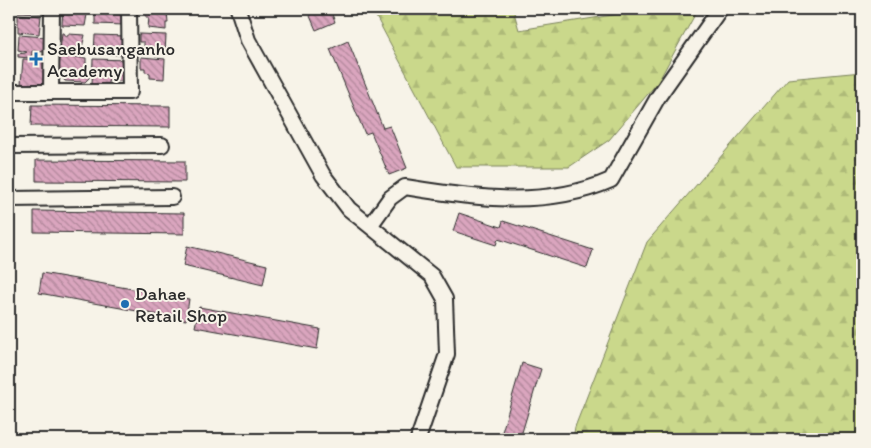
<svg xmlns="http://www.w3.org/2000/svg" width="871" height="448" font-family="Itim,sans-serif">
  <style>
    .forest { fill: url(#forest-firs); stroke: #7a825b }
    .building { fill: url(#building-back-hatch); stroke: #2b2b2b }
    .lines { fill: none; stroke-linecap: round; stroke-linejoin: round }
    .minor-casing { stroke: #2b2b2b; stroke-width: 18 }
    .minor { stroke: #f7f3e8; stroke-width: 14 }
    .poi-dot { fill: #1f6fb2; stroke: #f7f3e8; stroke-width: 2 }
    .labels { text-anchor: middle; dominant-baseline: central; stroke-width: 4; stroke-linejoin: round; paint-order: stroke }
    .poi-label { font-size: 19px; fill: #2b2b2b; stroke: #f7f3e8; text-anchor: start }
  </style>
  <defs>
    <pattern id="forest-firs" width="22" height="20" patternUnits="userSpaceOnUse" patternTransform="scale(1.25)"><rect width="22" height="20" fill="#cad88b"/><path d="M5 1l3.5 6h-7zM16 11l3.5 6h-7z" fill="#aeba78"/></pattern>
    <pattern id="building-back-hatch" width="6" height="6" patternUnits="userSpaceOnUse" patternTransform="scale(1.25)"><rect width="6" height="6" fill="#daa5be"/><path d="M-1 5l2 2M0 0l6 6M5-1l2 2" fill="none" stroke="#b1879b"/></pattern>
  </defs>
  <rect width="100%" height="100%" fill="#f7f3e8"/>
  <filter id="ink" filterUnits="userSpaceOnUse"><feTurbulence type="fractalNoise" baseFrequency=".02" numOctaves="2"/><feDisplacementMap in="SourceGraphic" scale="10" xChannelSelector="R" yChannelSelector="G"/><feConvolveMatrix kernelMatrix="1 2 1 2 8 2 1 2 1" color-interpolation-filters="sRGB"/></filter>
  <g filter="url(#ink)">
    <!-- forest -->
    <path class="forest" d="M 372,9 L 513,9 L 519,30 L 650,9 L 698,9 L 658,82 L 609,140 L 569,167 L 456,167 Z
      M 862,72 L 862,439 L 573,439 L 575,427 L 647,242 L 788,79 Z"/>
    <!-- building -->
    <path class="building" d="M 18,9 L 41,9 L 42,13 L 18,12 Z
      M 63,9 L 88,9 L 85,26 L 62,25 Z
      M 95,9 L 126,9 L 125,25 L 95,24 Z
      M 147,9 L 167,10 L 168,23 L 166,23 L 166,30 L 148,28 L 149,17 L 146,17 Z
      M 307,9 L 330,9 L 335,22 L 316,30 Z
      M 18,14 L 41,16 L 39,34 L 18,32 Z
      M 62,33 L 64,33 L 64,36 L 68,36 L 68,34 L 85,35 L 81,51 L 60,50 Z
      M 139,34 L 166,35 L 165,53 L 144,52 L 144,42 L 139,42 Z
      M 19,35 L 46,37 L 45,52 L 32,51 L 32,56 L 30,56 L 30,58 L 18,57 L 18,54 L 25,53 L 27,52 L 18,50 Z
      M 95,35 L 127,36 L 126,55 L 94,54 Z
      M 348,41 L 383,128 L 390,126 L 407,168 L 389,175 L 371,132 L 365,134 L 330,49 Z
      M 60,56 L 86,58 L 86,69 L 89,69 L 89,78 L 85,82 L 65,81 L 59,73 Z
      M 141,57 L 165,59 L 164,79 L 150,78 L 150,73 L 145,72 L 145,68 L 141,68 Z
      M 23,59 L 45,60 L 43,85 L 21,84 Z
      M 93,59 L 128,60 L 127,81 L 108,81 L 108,84 L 92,84 Z
      M 32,105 L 170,106 L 170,127 L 31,126 Z
      M 36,160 L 185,161 L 185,182 L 36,181 Z
      M 34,211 L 184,213 L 184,234 L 34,232 Z
      M 459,213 L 501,227 L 503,221 L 593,250 L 587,268 L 498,239 L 496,245 L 453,231 Z
      M 187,246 L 267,265 L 263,285 L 183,266 Z
      M 42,273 L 189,299 L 186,320 L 39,293 Z
      M 199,307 L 320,329 L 317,349 L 195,327 Z
      M 522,363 L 541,369 L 520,439 L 500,439 Z"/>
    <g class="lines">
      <!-- minor casing -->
      <g class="minor-casing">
        <path id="minor" d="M 238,9 L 248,40 L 323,175 L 349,209 L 432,276 L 445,299 L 447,354 L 418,439
          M 9,92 L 130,92 L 129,9
          M 51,92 L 52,9
          M 9,146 L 162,145
          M 9,199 L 172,197
          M 370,226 L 390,198 L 405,187 C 472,198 546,209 611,180 L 658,97 L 720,9"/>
      </g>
      <!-- minor -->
      <use href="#minor" class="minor"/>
    </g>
  </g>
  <!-- markers -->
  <g class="poi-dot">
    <path d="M33.5 51.5h5v5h5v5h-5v5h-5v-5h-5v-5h5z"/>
    <circle cx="125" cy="304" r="5"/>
  </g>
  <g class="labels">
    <!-- poi labels -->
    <g class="poi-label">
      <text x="47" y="48">Saebusanganho<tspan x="47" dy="22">Academy</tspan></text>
      <text x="135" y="293">Dahae<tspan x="135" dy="22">Retail Shop</tspan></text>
    </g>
  </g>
  <!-- margin -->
  <rect width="871" height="448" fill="none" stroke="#f7f3e8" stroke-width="30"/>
  <rect x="15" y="15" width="841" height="418" fill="none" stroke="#2b2b2b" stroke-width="2" filter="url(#ink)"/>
</svg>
